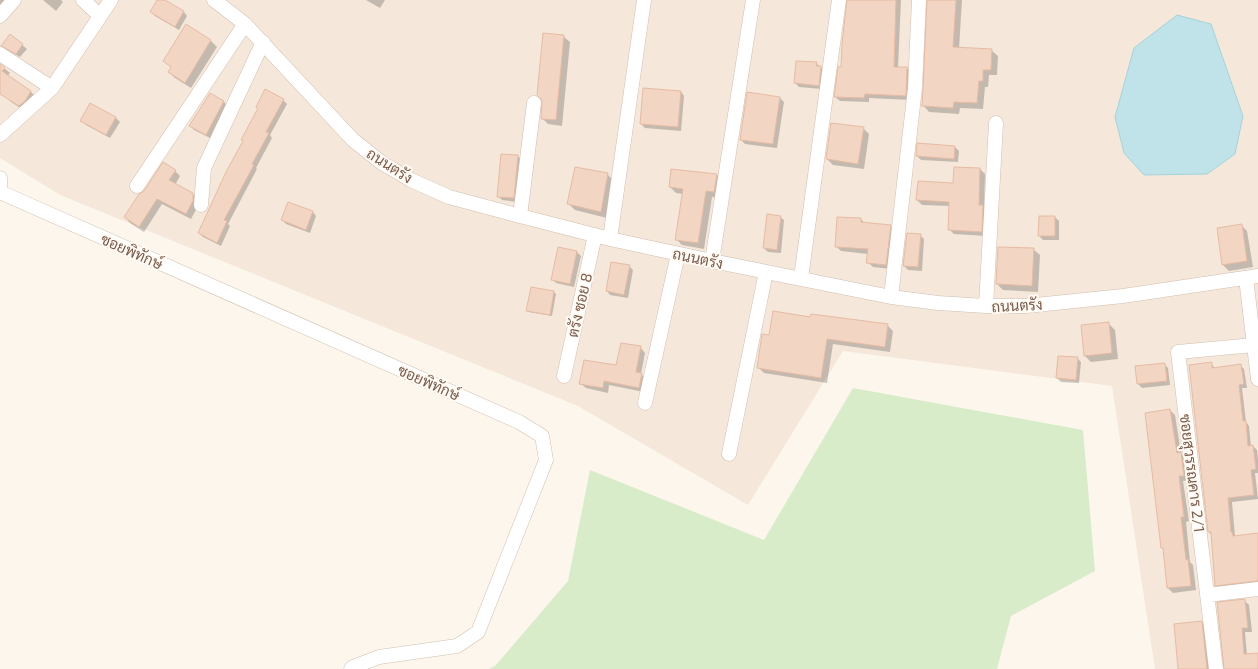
<svg xmlns="http://www.w3.org/2000/svg" width="1258" height="669" font-family="'Exo 2',Sarabun,sans-serif">
  <style>
    .residential { fill: #f5e8da }
    .green { fill: #d8ecc9 }
    .water { fill: #bfe3e8; stroke: #a5d3da }
    .shadow { fill: #0003 }
    .building { fill: #f3d5c3; stroke: #e6bba3 }
    .lines { fill: none; stroke-linecap: round; stroke-linejoin: round }
    .minor-casing { stroke: #d1beb0; stroke-width: 15 }
    .minor { stroke: #fff; stroke-width: 14 }
    .labels { text-anchor: middle; dominant-baseline: central; stroke-width: 4; stroke-linejoin: round; paint-order: stroke }
    .street-label { font-size: 15px; fill: #7a5c4d; stroke: #fffaf3 }
  </style>
  <rect width="100%" height="100%" fill="#fdf6ec"/>
  <!-- residential -->
  <path class="residential" d="M 0,0 L 1258,0 L 1258,669 L 1155,669 L 1112,386 L 843,351 L 748,505 L 578,406 L 60,195 L 0,158 Z"/>
  <!-- green -->
  <path class="green" d="M 853,388 L 1083,430 L 1095,571 L 1011,616 L 997,669 L 489,669 L 496,665 L 568,581 L 590,470 L 764,540 Z"/>
  <!-- water -->
  <path class="water" d="M 1177,15 L 1211,24 L 1243,116 L 1235,154 L 1207,174 L 1144,175 L 1124,153 L 1115,117 L 1134,48 Z"/>
  <!-- shadow -->
  <path class="shadow" d="M 0,0 L 11,0 L 0,11 Z
    M 43,0 L 61,0 L 63,2 L 56,11 Z
    M 159,0 L 163,0 L 184,12 L 187,16 L 179,30 L 155,16 L 152,12 Z
    M 366,0 L 385,0 L 380,8 Z
    M 848,0 L 901,0 L 898,68 L 907,68 L 911,73 L 910,100 L 869,98 L 869,102 L 840,101 L 835,97 L 842,68 Z
    M 928,0 L 962,0 L 959,49 L 991,50 L 998,56 L 997,75 L 989,75 L 988,87 L 985,87 L 983,109 L 960,108 L 959,114 L 929,112 L 923,105 Z
    M 186,25 L 211,41 L 217,47 L 191,88 L 175,78 L 169,72 L 172,68 L 164,61 Z
    M 10,35 L 27,49 L 20,57 L 6,49 L 3,46 Z
    M 563,36 L 570,42 L 562,126 L 548,124 L 542,118 Z
    M 816,63 L 825,71 L 822,89 L 799,87 L 795,83 Z
    M 0,65 L 10,73 L 8,75 L 12,79 L 31,92 L 36,97 L 25,111 L 11,102 L 0,88 Z
    M 681,92 L 684,96 L 681,131 L 645,128 L 641,124 Z
    M 210,94 L 224,102 L 228,106 L 210,138 L 194,130 L 191,126 Z
    M 780,98 L 784,102 L 777,148 L 745,144 L 741,140 Z
    M 283,100 L 287,104 L 270,135 L 272,138 L 256,168 L 257,169 L 228,224 L 230,226 L 221,246 L 203,237 L 199,233 L 259,109 Z
    M 91,104 L 116,118 L 120,122 L 110,138 L 86,125 L 82,121 Z
    M 863,128 L 869,134 L 864,169 L 833,165 L 827,159 Z
    M 955,147 L 959,151 L 958,162 L 921,160 L 917,156 Z
    M 518,156 L 521,160 L 517,202 L 502,200 L 498,196 Z
    M 980,169 L 985,174 L 984,207 L 987,211 L 986,236 L 954,234 L 949,229 L 950,206 L 922,205 L 917,200 L 954,184 Z
    M 175,171 L 180,176 L 175,185 L 193,194 L 198,200 L 198,206 L 191,219 L 162,204 L 144,232 L 130,223 L 125,217 Z
    M 607,174 L 613,180 L 607,218 L 575,210 L 569,204 Z
    M 717,175 L 723,181 L 720,198 L 712,197 L 704,249 L 682,245 L 676,239 L 683,194 L 676,193 L 670,187 Z
    M 288,203 L 313,212 L 316,216 L 310,233 L 286,224 L 282,220 Z
    M 780,217 L 784,220 L 781,253 L 768,252 L 764,248 Z
    M 1055,217 L 1059,221 L 1059,240 L 1043,240 L 1039,236 Z
    M 861,219 L 865,224 L 890,226 L 895,231 L 891,269 L 873,267 L 868,262 L 868,254 L 841,251 L 836,246 Z
    M 1241,225 L 1247,231 L 1253,267 L 1229,271 L 1223,265 L 1218,228 Z
    M 920,235 L 924,239 L 922,271 L 908,270 L 904,266 Z
    M 559,249 L 577,252 L 581,256 L 574,287 L 556,283 L 552,279 Z
    M 1033,249 L 1040,255 L 1038,292 L 1003,290 L 997,284 Z
    M 629,266 L 633,270 L 628,298 L 610,295 L 607,291 Z
    M 532,288 L 554,292 L 556,294 L 552,316 L 529,312 L 528,311 Z
    M 811,318 L 887,325 L 893,331 L 890,352 L 833,344 L 827,383 L 764,373 L 758,367 Z
    M 1109,324 L 1115,330 L 1118,359 L 1091,362 L 1085,356 Z
    M 640,347 L 645,353 L 641,374 L 646,379 L 644,392 L 609,385 L 608,393 L 586,388 L 580,383 L 617,366 Z
    M 1077,358 L 1081,362 L 1079,383 L 1061,382 L 1057,378 Z
    M 1211,363 L 1215,369 L 1240,365 L 1244,369 L 1247,388 L 1242,388 L 1246,422 L 1249,426 L 1251,447 L 1253,446 L 1257,450 L 1258,460 L 1258,473 L 1255,473 L 1258,499 L 1232,502 L 1235,536 L 1258,534 L 1258,584 L 1220,589 L 1216,585 L 1212,535 L 1209,532 Z
    M 1164,364 L 1168,368 L 1170,385 L 1142,388 L 1138,384 Z
    M 1170,410 L 1175,415 L 1181,453 L 1186,458 L 1189,480 L 1183,481 L 1189,521 L 1186,522 L 1190,562 L 1193,565 L 1196,590 L 1173,593 L 1168,588 L 1164,551 L 1162,548 Z
    M 1244,600 L 1249,605 L 1252,632 L 1245,632 L 1247,655 L 1258,654 L 1258,669 L 1225,669 Z
    M 1201,622 L 1206,627 L 1211,669 L 1180,669 Z"/>
  <!-- building -->
  <path class="building" d="M 157,0 L 165,0 L 184,11 L 175,27 L 150,12 Z
    M 847,0 L 896,0 L 894,67 L 907,67 L 906,96 L 865,94 L 864,98 L 834,97 L 838,67 L 841,67 L 842,44 Z
    M 927,0 L 956,0 L 953,47 L 992,49 L 991,70 L 983,70 L 983,81 L 979,81 L 977,103 L 954,102 L 953,108 L 922,106 L 923,88 Z
    M 186,24 L 211,40 L 185,83 L 168,72 L 171,67 L 163,61 Z
    M 543,33 L 564,35 L 556,120 L 541,119 L 542,100 L 537,95 Z
    M 10,34 L 23,44 L 16,54 L 1,46 Z
    M 796,61 L 817,62 L 816,66 L 821,66 L 819,86 L 794,83 Z
    M 0,64 L 5,68 L 2,71 L 31,91 L 25,101 L 19,106 L 0,94 Z
    M 643,88 L 681,91 L 678,127 L 640,124 Z
    M 265,89 L 284,99 L 266,132 L 269,133 L 252,164 L 254,165 L 224,220 L 227,221 L 217,243 L 198,233 L 226,172 L 243,141 L 241,140 L 258,108 L 256,107 Z
    M 747,92 L 780,97 L 773,144 L 740,140 Z
    M 210,93 L 224,101 L 206,135 L 189,126 Z
    M 90,103 L 116,117 L 106,135 L 80,121 Z
    M 831,123 L 864,127 L 858,164 L 826,159 Z
    M 917,143 L 955,146 L 954,159 L 916,156 Z
    M 501,154 L 518,155 L 514,198 L 497,197 Z
    M 163,162 L 176,170 L 169,180 L 193,193 L 193,201 L 186,214 L 157,199 L 139,227 L 124,217 L 139,194 L 144,191 Z
    M 575,167 L 608,173 L 601,212 L 567,204 Z
    M 954,167 L 980,168 L 979,205 L 983,205 L 982,232 L 948,230 L 949,202 L 916,200 L 918,181 L 953,183 Z
    M 671,169 L 717,174 L 714,192 L 706,191 L 698,243 L 675,240 L 683,189 L 669,187 Z
    M 288,202 L 313,211 L 306,230 L 281,220 Z
    M 767,214 L 781,216 L 777,250 L 763,248 Z
    M 1039,216 L 1055,216 L 1055,236 L 1038,236 Z
    M 837,217 L 861,218 L 861,222 L 891,225 L 886,265 L 866,263 L 868,249 L 835,247 Z
    M 1242,224 L 1247,261 L 1222,265 L 1217,228 Z
    M 907,233 L 921,234 L 918,267 L 903,266 Z
    M 558,247 L 577,251 L 570,284 L 551,280 Z
    M 998,247 L 1034,248 L 1032,286 L 996,284 Z
    M 611,262 L 630,265 L 624,295 L 606,291 Z
    M 531,287 L 554,291 L 550,315 L 526,311 Z
    M 773,311 L 810,317 L 811,314 L 888,324 L 885,347 L 827,339 L 821,378 L 757,368 L 762,334 L 769,335 Z
    M 1109,322 L 1112,353 L 1084,356 L 1081,325 Z
    M 621,343 L 641,346 L 636,372 L 642,373 L 639,388 L 604,381 L 603,388 L 579,384 L 584,360 L 616,365 Z
    M 1058,356 L 1078,357 L 1076,380 L 1056,378 Z
    M 1212,362 L 1212,368 L 1241,364 L 1244,384 L 1239,385 L 1243,421 L 1246,421 L 1248,446 L 1253,445 L 1256,469 L 1251,470 L 1254,495 L 1228,498 L 1231,532 L 1232,532 L 1233,536 L 1258,533 L 1258,581 L 1215,586 L 1211,532 L 1208,532 L 1189,365 Z
    M 1165,363 L 1167,381 L 1137,384 L 1135,366 Z
    M 1170,409 L 1177,453 L 1181,452 L 1184,476 L 1179,476 L 1184,517 L 1181,517 L 1186,560 L 1188,559 L 1191,586 L 1167,588 L 1163,548 L 1161,548 L 1145,413 Z
    M 1245,599 L 1248,628 L 1242,628 L 1244,654 L 1258,653 L 1258,669 L 1224,669 L 1217,602 Z
    M 1202,621 L 1207,669 L 1178,669 L 1174,624 Z"/>
  <g class="lines">
    <!-- minor casing -->
    <g class="minor-casing">
      <path id="minor" d="M 83,0 L 100,16
        M 214,0 L 245,24 L 353,140 L 382,163 L 411,180 L 449,197 L 520,216 L 610,239 L 712,261 L 891,297 L 938,303 L 986,306 L 1026,306 L 1123,296 L 1258,276
        M 0,16 L 14,0
        M 0,54 L 52,88
        M 0,135 L 52,88 L 111,0
        M 0,178 L 0,188
        M 137,186 L 245,24
        M 0,192 L 519,422 L 542,436 L 546,460 L 478,632 L 457,646 L 379,657 L 353,667 L 351,669
        M 201,205 L 204,168 L 263,42
        M 520,216 L 534,103
        M 610,239 L 644,0
        M 712,261 L 753,0
        M 801,278 L 839,0
        M 1246,278 L 1258,379
        M 891,297 L 915,88 L 919,0
        M 986,306 L 996,123
        M 564,376 L 595,235
        M 645,403 L 678,254
        M 729,454 L 766,272
        M 1208,595 L 1258,589
        M 1216,669 L 1178,352 L 1254,345"/>
    </g>
    <!-- minor -->
    <use href="#minor" class="minor"/>
  </g>
  <g class="labels">
    <!-- street labels -->
    <g class="street-label">
      <text transform="translate(390 165) rotate(33)">ถนนตรัง</text>
      <text transform="translate(132 251) rotate(24)">ซอยพิทักษ์</text>
      <text transform="translate(698 258) rotate(12)">ถนนตรัง</text>
      <text transform="translate(579 305) rotate(-77)">ตรัง ซอย 8</text>
      <text transform="translate(1017 305) rotate(-3)">ถนนตรัง</text>
      <text transform="translate(429 382) rotate(24)">ซอยพิทักษ์</text>
      <text transform="translate(1193 473) rotate(83)">ซอยสุวรรณคาร 2/1</text>
    </g>
  </g>
</svg>
